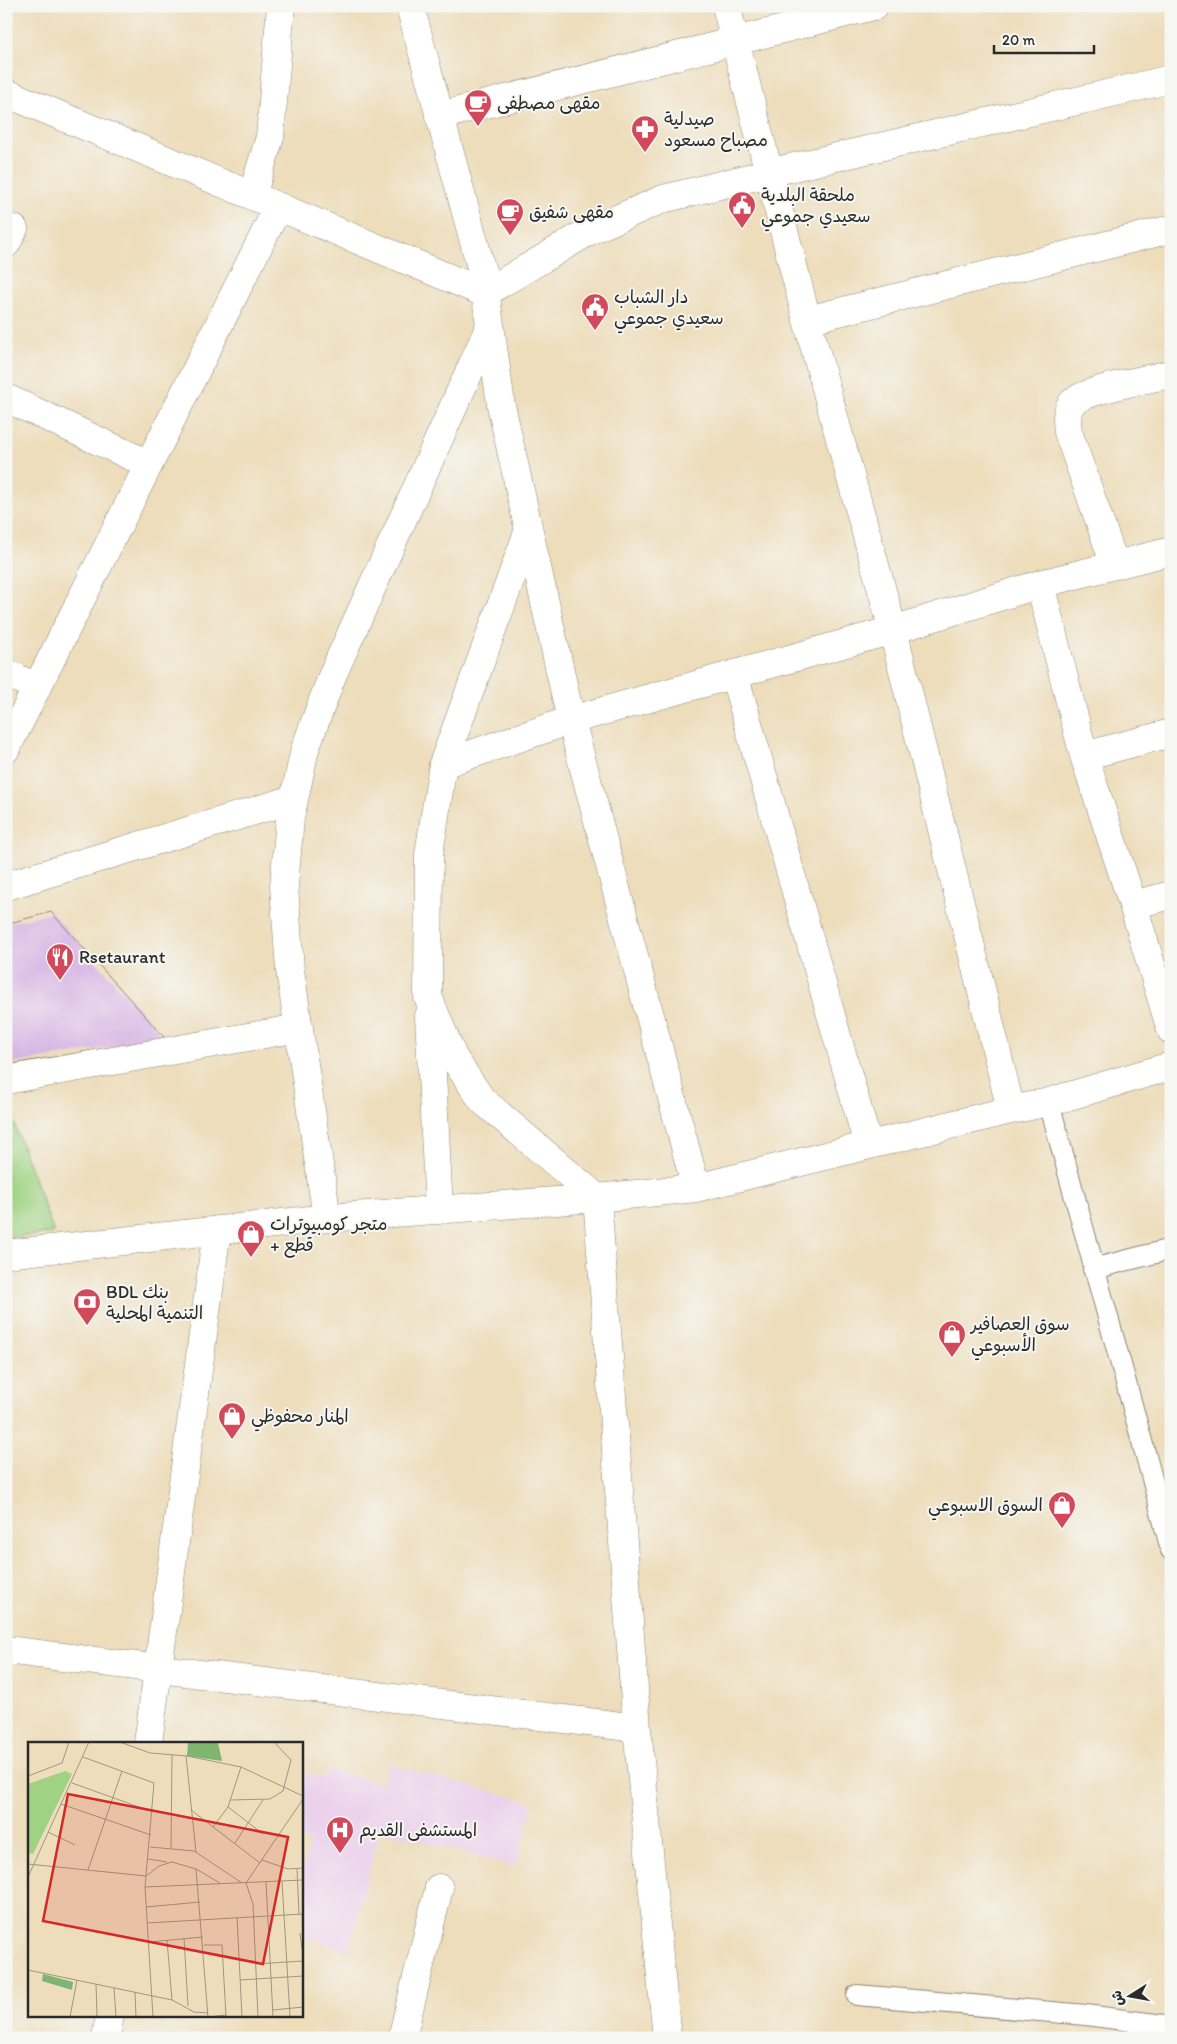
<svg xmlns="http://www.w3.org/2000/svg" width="1177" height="2044" font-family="Itim,'Playpen Sans Arabic',sans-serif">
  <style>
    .built { fill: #ebd1ec }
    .green { fill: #9fd383; stroke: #657f57 }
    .building { fill: #d7b3e4 }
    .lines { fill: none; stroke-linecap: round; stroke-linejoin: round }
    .service-casing { stroke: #8c8473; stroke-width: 22 }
    .minor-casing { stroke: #8c8473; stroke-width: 29 }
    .service { stroke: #fff; stroke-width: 20 }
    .minor { stroke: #fff; stroke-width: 28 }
    .labels { text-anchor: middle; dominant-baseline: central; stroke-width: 4; stroke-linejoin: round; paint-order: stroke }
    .poi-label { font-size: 18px; fill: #2b2b2b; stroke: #f6f6f2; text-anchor: start }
    .inset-road { fill: none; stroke: #9f9681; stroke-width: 1 }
    .view { fill: #d62828; fill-opacity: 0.15; stroke: #d62828; stroke-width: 2.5 }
    .inset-edge { fill: none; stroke: #2b2b2b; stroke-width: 2.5 }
  </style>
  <rect width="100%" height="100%" fill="#f6f6f2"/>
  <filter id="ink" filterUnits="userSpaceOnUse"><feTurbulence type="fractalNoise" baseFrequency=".02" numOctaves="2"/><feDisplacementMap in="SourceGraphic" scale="10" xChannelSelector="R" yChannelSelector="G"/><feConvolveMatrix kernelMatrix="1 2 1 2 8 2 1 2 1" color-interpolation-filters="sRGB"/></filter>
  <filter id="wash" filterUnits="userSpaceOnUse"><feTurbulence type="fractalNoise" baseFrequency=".0096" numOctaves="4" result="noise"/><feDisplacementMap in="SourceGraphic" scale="20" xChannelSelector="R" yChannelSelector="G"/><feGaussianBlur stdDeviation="1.12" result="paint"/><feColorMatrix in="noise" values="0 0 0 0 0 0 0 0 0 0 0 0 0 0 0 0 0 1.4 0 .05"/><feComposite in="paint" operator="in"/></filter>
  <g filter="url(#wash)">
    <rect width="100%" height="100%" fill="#edddbb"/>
    <!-- built -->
    <path class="built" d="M 388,1764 L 533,1803 L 516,1867 L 380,1830 L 348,1950 L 301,1937 L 301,1873 L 310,1842 L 301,1839 L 301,1772 L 323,1778 L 326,1769 L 382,1784 Z"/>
    <!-- green -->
    <path class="green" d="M 6,1115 L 11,1115 L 54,1233 L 6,1238 Z"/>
    <g id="blocks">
      <!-- building -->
      <path class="building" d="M 51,912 L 165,1038 L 6,1065 L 6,924 Z"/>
    </g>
  </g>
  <g filter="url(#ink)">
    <use href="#blocks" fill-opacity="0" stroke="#8c8473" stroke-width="1"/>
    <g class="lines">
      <!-- service casing -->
      <g class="service-casing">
        <path id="service" d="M 1049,1102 C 1089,1252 1132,1400 1171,1550
          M 1093,1269 L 1171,1249
          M 857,1995 L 1086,2015 L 1171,2026"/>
      </g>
      <!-- minor casing -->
      <g class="minor-casing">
        <path id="minor" d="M 410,6 L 483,275 L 501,405 L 571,720 L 696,1188
          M 726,6 L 807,320 L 893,630 L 1011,1110
          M 6,93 L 485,293 L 591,230 L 663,199 L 768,173 L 1171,79
          M 439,116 L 874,6
          M 252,196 L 270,137 L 281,6
          M 6,244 L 14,229
          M 807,320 L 1171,229
          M 6,398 L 148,464
          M 1115,565 L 1068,432 C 1067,422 1065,410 1073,402 C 1088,389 1149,379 1171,374
          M 1040,584 L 1084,756 L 1133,905 L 1171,1030
          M 6,673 L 36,687
          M 734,674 L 868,1145
          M 6,749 L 278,207
          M 1084,756 L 1171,733
          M 443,764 L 528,532
          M 6,886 L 294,799
          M 1133,905 L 1171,895
          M 429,1016 L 439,1210
          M 6,1080 L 299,1028
          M 327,1218 L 290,970 L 284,886 L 290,818 L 305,749 L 332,676 L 489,328
          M 6,1254 L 327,1218 L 597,1198 L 696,1188 L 1011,1110 L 1049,1102 L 1171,1066
          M 6,1650 L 637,1728
          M 148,1743 L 217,1230
          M 106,2038 L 110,2015
          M 402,2038 L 439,1888
          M 667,2038 L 637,1728 L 597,1198 L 482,1100 L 453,1057 L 428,997 L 429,854 L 443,764 L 571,720 L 893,630 L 1040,584 L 1171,551"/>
      </g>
      <!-- service -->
      <use href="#service" class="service"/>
      <!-- minor -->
      <use href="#minor" class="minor"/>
    </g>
  </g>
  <!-- icons -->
  <defs>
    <g id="cafe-pin" transform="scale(1.4375)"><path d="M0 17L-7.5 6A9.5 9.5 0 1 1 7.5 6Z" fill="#d1495b" stroke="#f6f6f2"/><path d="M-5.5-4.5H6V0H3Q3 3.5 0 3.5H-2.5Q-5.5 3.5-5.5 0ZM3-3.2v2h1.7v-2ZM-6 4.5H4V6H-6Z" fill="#fff"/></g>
    <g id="pharmacy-pin" transform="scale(1.4375)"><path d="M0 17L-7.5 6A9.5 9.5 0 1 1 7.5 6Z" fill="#d1495b" stroke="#f6f6f2"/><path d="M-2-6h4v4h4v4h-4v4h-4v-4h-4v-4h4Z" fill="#fff"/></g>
    <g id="civic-pin" transform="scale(1.4375)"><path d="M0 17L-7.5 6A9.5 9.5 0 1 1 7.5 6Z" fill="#d1495b" stroke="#f6f6f2"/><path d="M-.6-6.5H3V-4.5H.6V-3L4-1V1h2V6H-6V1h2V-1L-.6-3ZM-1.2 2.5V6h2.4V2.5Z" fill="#fff"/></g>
    <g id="restaurant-pin" transform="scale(1.4375)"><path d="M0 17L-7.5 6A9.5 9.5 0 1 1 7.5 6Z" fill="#d1495b" stroke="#f6f6f2"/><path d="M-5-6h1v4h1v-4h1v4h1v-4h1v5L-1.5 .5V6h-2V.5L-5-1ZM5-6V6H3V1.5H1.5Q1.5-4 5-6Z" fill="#fff"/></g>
    <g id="shop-pin" transform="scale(1.4375)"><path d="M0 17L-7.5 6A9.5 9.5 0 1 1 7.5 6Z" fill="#d1495b" stroke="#f6f6f2"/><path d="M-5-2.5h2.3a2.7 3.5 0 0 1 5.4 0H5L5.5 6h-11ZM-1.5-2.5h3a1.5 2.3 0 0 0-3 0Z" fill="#fff"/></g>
    <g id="bank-pin" transform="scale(1.4375)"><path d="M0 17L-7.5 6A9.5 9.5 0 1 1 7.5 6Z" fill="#d1495b" stroke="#f6f6f2"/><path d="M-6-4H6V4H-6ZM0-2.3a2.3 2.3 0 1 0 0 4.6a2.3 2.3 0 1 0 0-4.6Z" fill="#fff"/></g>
    <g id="hospital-pin" transform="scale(1.4375)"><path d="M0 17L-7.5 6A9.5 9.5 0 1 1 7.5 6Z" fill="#d1495b" stroke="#f6f6f2"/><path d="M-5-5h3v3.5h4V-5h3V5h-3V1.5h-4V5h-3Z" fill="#fff"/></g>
  </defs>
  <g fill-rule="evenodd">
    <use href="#cafe-pin" x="478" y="103"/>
    <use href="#pharmacy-pin" x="645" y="129"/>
    <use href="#civic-pin" x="742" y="205"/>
    <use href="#cafe-pin" x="510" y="212"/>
    <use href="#civic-pin" x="595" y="307"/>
    <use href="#restaurant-pin" x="60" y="957"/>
    <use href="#shop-pin" x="251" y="1234"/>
    <use href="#bank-pin" x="87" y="1302"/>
    <use href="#shop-pin" x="952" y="1334"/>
    <use href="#shop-pin" x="232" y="1416"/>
    <use href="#shop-pin" x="1062" y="1505"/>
    <use href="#hospital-pin" x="340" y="1830"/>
  </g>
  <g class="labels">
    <!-- poi labels -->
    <g class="poi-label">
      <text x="497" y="103">مقهى مصطفى</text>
      <text x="664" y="119">صيدلية<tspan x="664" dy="21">مصباح مسعود</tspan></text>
      <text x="761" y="195">ملحقة البلدية<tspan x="761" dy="21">سعيدي جموعي</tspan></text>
      <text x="529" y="212">مقهى شفيق</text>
      <text x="614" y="297">دار الشباب<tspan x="614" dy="21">سعيدي جموعي</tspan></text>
      <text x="79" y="957">Rsetaurant</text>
      <text x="270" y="1224">متجر كومبيوترات<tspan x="270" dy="21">+ قطع</tspan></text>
      <text x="106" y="1292">BDL بنك<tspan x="106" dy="21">التنمية المحلية</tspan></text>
      <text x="971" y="1324">سوق العصافير<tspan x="971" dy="21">الأسبوعي</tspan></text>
      <text x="251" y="1416">المنار محفوظي</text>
      <text x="1043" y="1505" text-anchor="end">السوق الاسبوعي</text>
      <text x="359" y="1830">المستشفى القديم</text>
    </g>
  </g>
  <!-- overview -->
  <g transform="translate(28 1742)">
    <rect width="275" height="275" fill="#edddbb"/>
    <path d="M 37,29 L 44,32 L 5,112 L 0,111 L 0,42 Z" fill="#9fd383"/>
    <path d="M 160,0 L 190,1 L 194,19 L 159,14 ZM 15,232 L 45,240 L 44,248 L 14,239 Z" fill="#7fb571"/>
    <path class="inset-road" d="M 92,0 L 122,11 L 159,14 L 213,25 L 275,54M 158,14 L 168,110M 55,15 L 126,41 L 117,145 L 125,275M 213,25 L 200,65 L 235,92M 0,34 L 34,21 L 41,0M 44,41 L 125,70M 202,58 L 242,57 L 255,49 L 263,18 L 246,0M 33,62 L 123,93M 163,68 L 232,121M 185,85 L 200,65M 20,90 L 47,103M 207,101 L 235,58M 122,105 L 166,109 L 214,141M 143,106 L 144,13M 120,117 L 139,120M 234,118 L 260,127 L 275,126M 0,122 L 118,134 L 131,124 L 144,120 L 168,127 L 180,275M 168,127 L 192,141M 269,127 L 271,172M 60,128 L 94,29M 0,135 L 61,0M 254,139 L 262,275M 238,140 L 245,275M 117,145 L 275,138M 118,165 L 172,160M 209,175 L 214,275M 119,181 L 275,172M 272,191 L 274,207M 156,196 L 160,264M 139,198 L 144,258M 121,200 L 175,195M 176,203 L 194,203 L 198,275M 227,222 L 275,219M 0,228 L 144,258 L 166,270 L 180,271M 212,238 L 275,234M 68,242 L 69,275M 86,246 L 88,275M 107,250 L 108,275M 245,268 L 275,265M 42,275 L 49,238M 180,275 L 198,273M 230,275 L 225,162 L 218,141 L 275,57"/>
    <path class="view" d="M 40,52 L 260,95 L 235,222 L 15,179 Z"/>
    <rect width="275" height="275" class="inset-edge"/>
  </g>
  <!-- margin -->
  <rect width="1177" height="2044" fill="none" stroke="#f6f6f2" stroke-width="25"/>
  <!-- north arrow -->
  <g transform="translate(1130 1996) rotate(259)" stroke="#f6f6f2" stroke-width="4" paint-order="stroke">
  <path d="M0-4L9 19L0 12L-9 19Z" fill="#2b2b2b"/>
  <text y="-8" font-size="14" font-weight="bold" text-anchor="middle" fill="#2b2b2b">ش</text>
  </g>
  <!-- scale -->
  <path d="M994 45v8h100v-8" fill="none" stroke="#2b2b2b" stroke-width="2.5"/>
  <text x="1002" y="45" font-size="15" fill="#2b2b2b" stroke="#f6f6f2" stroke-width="4" paint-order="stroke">20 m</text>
</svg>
